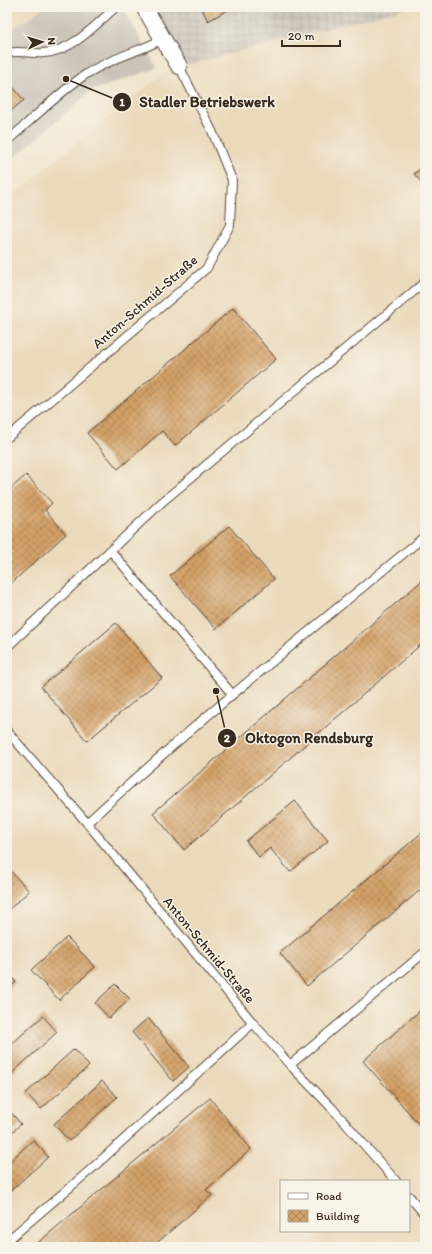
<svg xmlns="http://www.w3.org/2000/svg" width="432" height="1254" font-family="Itim,sans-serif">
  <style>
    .built { fill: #ead9ba; fill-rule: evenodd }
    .industrial { fill: url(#industrial-grid) }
    .railway { fill: #cac3b8 }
    .building { fill: url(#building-cross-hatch) }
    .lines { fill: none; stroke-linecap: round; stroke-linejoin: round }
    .lane-casing { stroke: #564638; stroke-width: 10 }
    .street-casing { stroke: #564638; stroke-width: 18 }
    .lane { stroke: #fff; stroke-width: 8 }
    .street { stroke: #fff; stroke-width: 16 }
    .labels { text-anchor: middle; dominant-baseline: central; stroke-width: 3; stroke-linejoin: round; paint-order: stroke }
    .street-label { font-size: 14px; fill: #3b2a1e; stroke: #f7f3e8 }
    .leader { fill: none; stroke: #3b2a1e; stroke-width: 1.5 }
    .callout-dot { fill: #3b2a1e; stroke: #f7f3e8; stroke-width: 1.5 }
    .mark-label { font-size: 12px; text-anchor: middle; font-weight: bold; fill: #fff }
    .callout-label { font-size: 15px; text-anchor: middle; font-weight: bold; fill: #3b2a1e; stroke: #f7f3e8; stroke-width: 3; stroke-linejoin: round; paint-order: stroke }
  </style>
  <defs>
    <pattern id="industrial-grid" width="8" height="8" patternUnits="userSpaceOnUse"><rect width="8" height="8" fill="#cac3b8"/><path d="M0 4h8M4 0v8" fill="none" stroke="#aea89e"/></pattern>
    <pattern id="building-cross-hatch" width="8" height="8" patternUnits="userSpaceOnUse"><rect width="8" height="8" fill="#d3a167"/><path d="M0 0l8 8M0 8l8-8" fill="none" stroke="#ac8354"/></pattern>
  </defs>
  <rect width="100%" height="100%" fill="#f7f3e8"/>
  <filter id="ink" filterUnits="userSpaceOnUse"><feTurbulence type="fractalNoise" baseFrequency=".025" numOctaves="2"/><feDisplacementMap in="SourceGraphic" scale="8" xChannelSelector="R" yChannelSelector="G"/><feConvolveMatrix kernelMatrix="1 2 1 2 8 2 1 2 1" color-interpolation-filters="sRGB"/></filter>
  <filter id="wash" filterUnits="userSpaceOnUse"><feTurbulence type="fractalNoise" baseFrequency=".012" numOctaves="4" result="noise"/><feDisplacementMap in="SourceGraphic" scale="16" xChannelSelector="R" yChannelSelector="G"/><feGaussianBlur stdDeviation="0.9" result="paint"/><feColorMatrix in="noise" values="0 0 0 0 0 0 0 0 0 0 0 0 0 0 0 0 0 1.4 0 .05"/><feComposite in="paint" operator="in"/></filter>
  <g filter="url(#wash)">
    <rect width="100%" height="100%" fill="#f1e5cc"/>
    <!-- built -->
    <path class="built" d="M 7,7 L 43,7 L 30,18 L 7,31 Z
      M 407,7 L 425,7 L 425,1247 L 7,1247 L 7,200 L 170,68 ZM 281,1181 L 409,1181 L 409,1231 L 281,1231 Z"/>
    <!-- industrial -->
    <path class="industrial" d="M 154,7 L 409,7 L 186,65 Z"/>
    <!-- railway -->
    <path class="railway" d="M 43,7 L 122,7 L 157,68 L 91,91 L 7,164 L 7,31 L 30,18 Z"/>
    <g id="blocks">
      <!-- building -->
      <path class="building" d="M 201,7 L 233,7 L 208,21 Z
        M 7,80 L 24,100 L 7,114 Z
        M 425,165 L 425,186 L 414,174 Z
        M 233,308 L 276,359 L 175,446 L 162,431 L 118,469 L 87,433 Z
        M 26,475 L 52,503 L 45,510 L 66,534 L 7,587 L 7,492 Z
        M 229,526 L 274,579 L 216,629 L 170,576 Z
        M 425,578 L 425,641 L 184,850 L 153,813 Z
        M 116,623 L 162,678 L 87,741 L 41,687 Z
        M 295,801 L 328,841 L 290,872 L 270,848 L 259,857 L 246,841 Z
        M 425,830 L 425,886 L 307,986 L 280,953 Z
        M 7,867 L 29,891 L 7,911 Z
        M 67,937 L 95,967 L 59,1000 L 31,970 Z
        M 7,973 L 16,982 L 7,990 Z
        M 115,984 L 130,999 L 109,1018 L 95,1003 Z
        M 425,1006 L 425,1131 L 363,1061 Z
        M 43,1016 L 57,1032 L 10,1075 L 7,1072 L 7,1048 Z
        M 148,1018 L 189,1067 L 173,1081 L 132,1032 Z
        M 74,1049 L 89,1066 L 41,1109 L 26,1093 Z
        M 102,1081 L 117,1097 L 69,1141 L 54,1124 Z
        M 210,1098 L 251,1149 L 206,1190 L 212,1195 L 152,1247 L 33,1247 Z
        M 7,1108 L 21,1124 L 7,1137 Z
        M 33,1140 L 48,1157 L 7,1194 L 7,1164 Z"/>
    </g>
  </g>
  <g filter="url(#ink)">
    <use href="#blocks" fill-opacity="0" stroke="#564638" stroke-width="1"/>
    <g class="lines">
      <!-- lane casing -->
      <g class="lane-casing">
        <path id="lane" d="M 7,53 C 20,50 32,54 44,53 C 73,51 95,25 116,7
          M 7,141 C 32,120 58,93 85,75 C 108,59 138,52 163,39
          M 7,438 L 207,268 L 230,225 L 232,180 L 212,131 L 179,66
          M 110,550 L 232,694
          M 7,647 L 162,502 L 425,282
          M 7,731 L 87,823 L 253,1023 L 290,1065 L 332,1108 L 396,1181
          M 87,823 C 195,722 311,630 425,536
          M 290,1065 L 425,952
          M 409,1196 L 425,1215
          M 7,1241 L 89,1171 L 253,1023"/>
      </g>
      <!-- street casing -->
      <g class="street-casing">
        <path id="street" d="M 144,7 L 179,66"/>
      </g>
      <!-- lane -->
      <use href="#lane" class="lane"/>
      <!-- street -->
      <use href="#street" class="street"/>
    </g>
  </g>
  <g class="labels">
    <!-- street labels -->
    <g class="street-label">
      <text transform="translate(145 302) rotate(-41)">Anton-Schmid-Straße</text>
      <text transform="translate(209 950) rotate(50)">Anton-Schmid-Straße</text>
    </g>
  </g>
  <!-- callouts -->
  <path class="leader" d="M66 79L122 102M216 691L227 738"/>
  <g class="callout-dot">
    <circle cx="66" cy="79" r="4"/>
    <circle cx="216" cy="691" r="4"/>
    <circle cx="122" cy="102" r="10"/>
    <circle cx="227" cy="738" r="10"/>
  </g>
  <g class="mark-label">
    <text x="122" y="106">1</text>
    <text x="227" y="742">2</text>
  </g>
  <g class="callout-label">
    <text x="207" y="107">Stadler Betriebswerk</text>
    <text x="309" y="743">Oktogon Rendsburg</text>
  </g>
  <!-- margin -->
  <rect width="432" height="1254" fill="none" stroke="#f7f3e8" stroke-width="24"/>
  <!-- legend -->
  <rect x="280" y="1180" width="130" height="52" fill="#f7f3e8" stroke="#aca397"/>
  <rect x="288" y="1193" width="20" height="6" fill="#ffffff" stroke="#aca397"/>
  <text x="316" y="1200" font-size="12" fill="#3b2a1e">Road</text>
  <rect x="288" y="1210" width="20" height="12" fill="url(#building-cross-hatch)" stroke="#aca397"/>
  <text x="316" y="1220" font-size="12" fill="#3b2a1e">Building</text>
  <!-- north arrow -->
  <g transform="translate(42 42) rotate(86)" stroke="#f7f3e8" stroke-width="3" paint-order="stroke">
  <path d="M0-3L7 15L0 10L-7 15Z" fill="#3b2a1e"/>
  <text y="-6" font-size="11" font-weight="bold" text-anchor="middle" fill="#3b2a1e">N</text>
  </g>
  <!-- scale -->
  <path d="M282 40v6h58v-6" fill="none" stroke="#3b2a1e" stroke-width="2"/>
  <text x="288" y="40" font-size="12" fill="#3b2a1e" stroke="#f7f3e8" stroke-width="3" paint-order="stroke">20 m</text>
</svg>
